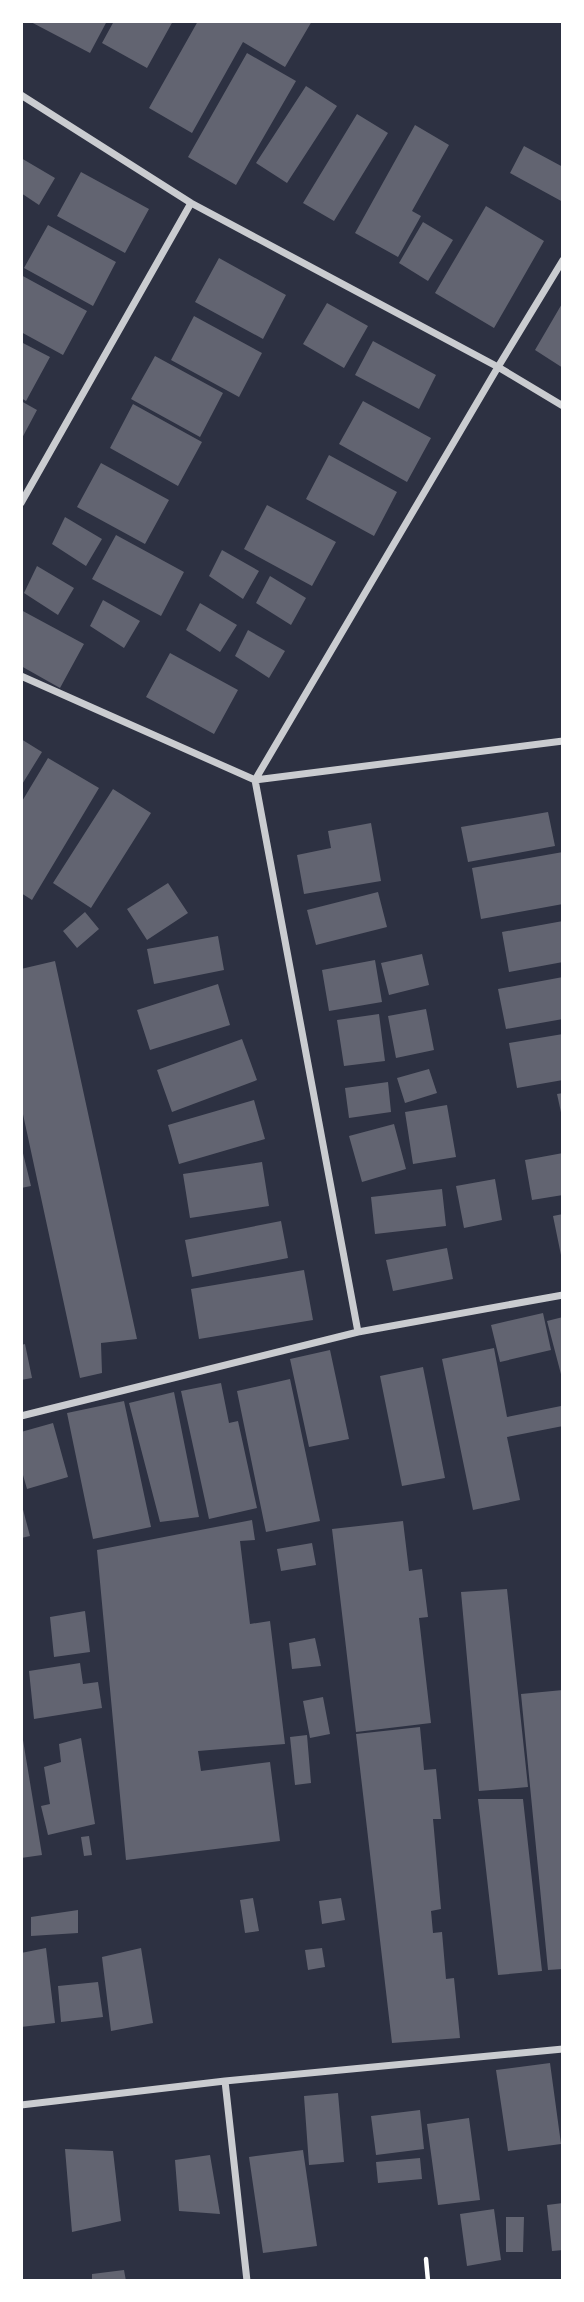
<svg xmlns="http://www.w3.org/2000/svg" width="584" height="2302" font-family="'Roboto Serif',serif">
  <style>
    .building { fill: #626471 }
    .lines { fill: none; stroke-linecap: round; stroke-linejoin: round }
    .path { stroke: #fff; stroke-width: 4.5 }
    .minor { stroke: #caccd0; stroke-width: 7 }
  </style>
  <rect width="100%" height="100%" fill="#2d3142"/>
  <!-- building -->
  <path class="building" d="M 29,21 L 107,21 L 90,53 Z
    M 114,21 L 173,21 L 147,68 L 102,43 Z
    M 198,21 L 312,21 L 285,67 L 243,42 L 192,133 L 149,108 Z
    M 247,53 L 296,81 L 236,185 L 188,157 Z
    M 306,86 L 337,106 L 287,183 L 256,163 Z
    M 357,114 L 388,133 L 334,221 L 303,203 Z
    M 415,125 L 449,145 L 412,211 L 421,216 L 398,257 L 355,233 Z
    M 524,146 L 563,167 L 563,202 L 510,173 Z
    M 21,158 L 55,178 L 39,205 L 21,193 Z
    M 81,172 L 149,209 L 125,253 L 57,216 Z
    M 486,206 L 544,241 L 494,328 L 435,293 Z
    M 423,222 L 453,240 L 428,281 L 399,263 Z
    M 48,225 L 116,262 L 93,306 L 24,268 Z
    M 219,258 L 286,295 L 263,339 L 195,302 Z
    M 21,275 L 87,311 L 63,355 L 21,332 Z
    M 563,302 L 563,368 L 535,350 Z
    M 327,303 L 368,326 L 344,368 L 303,344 Z
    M 194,316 L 262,353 L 239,397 L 171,360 Z
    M 373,341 L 436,375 L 419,409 L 355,375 Z
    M 21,342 L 50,357 L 26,401 L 21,398 Z
    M 155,356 L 223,393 L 200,437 L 131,399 Z
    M 21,401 L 37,410 L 21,440 Z
    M 363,401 L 431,438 L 407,482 L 339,444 Z
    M 133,404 L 202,442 L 178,486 L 110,448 Z
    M 329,455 L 397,492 L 374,536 L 306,499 Z
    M 101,463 L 169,500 L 145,544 L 77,507 Z
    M 267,505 L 336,542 L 312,586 L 244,549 Z
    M 65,517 L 102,539 L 86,566 L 52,544 Z
    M 116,535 L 184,572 L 161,616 L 92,579 Z
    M 222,550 L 259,571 L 243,599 L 209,576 Z
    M 37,566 L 74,588 L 58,615 L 24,593 Z
    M 270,576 L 306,598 L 291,625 L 256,603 Z
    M 103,600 L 140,621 L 124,648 L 90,626 Z
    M 200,603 L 237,625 L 220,652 L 186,630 Z
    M 21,610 L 84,644 L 60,688 L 21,666 Z
    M 248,630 L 285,651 L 269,678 L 235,656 Z
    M 170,653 L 238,690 L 214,734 L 146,697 Z
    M 21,739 L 42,752 L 21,786 Z
    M 48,758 L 99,788 L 32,900 L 21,893 L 21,803 Z
    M 113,789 L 151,813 L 91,908 L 53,883 Z
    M 548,812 L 555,846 L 468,862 L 461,827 Z
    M 371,823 L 381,881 L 304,894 L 297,855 L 331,848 L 328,831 Z
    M 563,852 L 563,904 L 481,919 L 472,868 Z
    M 168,883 L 188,913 L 147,940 L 127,909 Z
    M 378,892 L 387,927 L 316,945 L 307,910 Z
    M 85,912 L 99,929 L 77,948 L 63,931 Z
    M 563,921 L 563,962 L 509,972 L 502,932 Z
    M 218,936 L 224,970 L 154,984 L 147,949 Z
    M 422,954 L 429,985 L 389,995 L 381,963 Z
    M 375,960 L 382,1002 L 329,1011 L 322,970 Z
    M 55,961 L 137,1339 L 101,1343 L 102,1373 L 80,1378 L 21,1105 L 21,969 Z
    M 563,977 L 563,1019 L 506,1029 L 498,989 Z
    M 218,984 L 230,1025 L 150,1050 L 137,1010 Z
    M 426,1009 L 434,1050 L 396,1058 L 388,1016 Z
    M 379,1014 L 385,1061 L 344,1066 L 337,1020 Z
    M 563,1034 L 563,1080 L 517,1088 L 509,1043 Z
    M 242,1039 L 257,1080 L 172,1112 L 157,1070 Z
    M 429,1069 L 437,1093 L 405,1103 L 397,1078 Z
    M 388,1082 L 391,1112 L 349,1118 L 345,1088 Z
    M 563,1093 L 563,1117 L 562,1117 L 557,1094 Z
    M 254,1100 L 265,1139 L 179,1164 L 168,1125 Z
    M 447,1105 L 456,1157 L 413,1164 L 405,1112 Z
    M 394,1124 L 406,1169 L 362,1182 L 349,1136 Z
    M 21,1145 L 31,1186 L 21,1188 Z
    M 563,1153 L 563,1195 L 532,1200 L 525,1160 Z
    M 262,1162 L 269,1206 L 190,1218 L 183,1174 Z
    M 495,1179 L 502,1220 L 464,1228 L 456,1186 Z
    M 442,1189 L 446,1226 L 375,1234 L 371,1197 Z
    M 563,1214 L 563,1260 L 562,1260 L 553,1216 Z
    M 281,1221 L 288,1258 L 192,1277 L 185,1240 Z
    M 447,1248 L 453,1279 L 393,1291 L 386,1260 Z
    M 304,1270 L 313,1320 L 199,1339 L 191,1289 Z
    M 543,1313 L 551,1350 L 500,1362 L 491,1325 Z
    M 563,1317 L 563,1378 L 562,1378 L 547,1321 Z
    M 25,1344 L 32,1378 L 21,1380 L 21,1345 Z
    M 494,1348 L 507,1417 L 561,1406 L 563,1426 L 507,1437 L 520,1500 L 473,1510 L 442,1359 Z
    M 330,1350 L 349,1439 L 309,1447 L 290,1359 Z
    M 423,1367 L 445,1478 L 402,1486 L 380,1376 Z
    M 290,1379 L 320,1521 L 266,1532 L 237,1391 Z
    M 221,1383 L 229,1423 L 238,1421 L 257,1508 L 209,1519 L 181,1391 Z
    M 174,1392 L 199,1517 L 160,1522 L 129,1403 Z
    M 124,1401 L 151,1527 L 93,1539 L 67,1413 Z
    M 53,1423 L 68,1477 L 27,1489 L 21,1468 L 21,1432 Z
    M 21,1502 L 30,1536 L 21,1538 Z
    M 252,1520 L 255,1540 L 240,1541 L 250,1624 L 270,1621 L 285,1744 L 198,1751 L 201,1771 L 270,1762 L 280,1841 L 126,1860 L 97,1550 Z
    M 403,1521 L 409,1571 L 422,1569 L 428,1617 L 419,1618 L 431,1723 L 356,1732 L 332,1529 Z
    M 312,1543 L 316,1565 L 281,1571 L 277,1549 Z
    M 507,1589 L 528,1787 L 479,1791 L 461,1592 Z
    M 85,1611 L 90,1652 L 54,1657 L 50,1617 Z
    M 315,1638 L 321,1666 L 292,1669 L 289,1643 Z
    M 80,1663 L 83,1684 L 98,1682 L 102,1708 L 34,1719 L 29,1671 Z
    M 563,1690 L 563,1969 L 548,1970 L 521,1694 Z
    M 323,1697 L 330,1734 L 310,1738 L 303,1701 Z
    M 420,1727 L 424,1770 L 436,1769 L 441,1819 L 433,1819 L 441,1909 L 431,1911 L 433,1933 L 442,1932 L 446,1979 L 454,1978 L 460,2038 L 392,2043 L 356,1734 Z
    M 21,1728 L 42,1855 L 21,1858 Z
    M 307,1735 L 311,1783 L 295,1785 L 290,1737 Z
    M 81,1738 L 95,1824 L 48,1835 L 41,1806 L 50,1804 L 44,1767 L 61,1762 L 59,1744 Z
    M 478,1799 L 523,1799 L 542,1971 L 498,1975 Z
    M 89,1836 L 92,1855 L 84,1856 L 81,1837 Z
    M 253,1898 L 259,1931 L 245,1933 L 240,1900 Z
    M 341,1898 L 345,1920 L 322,1924 L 319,1901 Z
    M 78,1910 L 78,1933 L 31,1936 L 31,1917 Z
    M 46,1948 L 55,2023 L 21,2027 L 21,1953 Z
    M 141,1948 L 153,2023 L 111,2031 L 102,1957 Z
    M 322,1948 L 325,1967 L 308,1970 L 305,1950 Z
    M 98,1982 L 103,2017 L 61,2022 L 58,1986 Z
    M 550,2063 L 561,2144 L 508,2151 L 496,2070 Z
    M 338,2093 L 344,2162 L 309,2165 L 304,2096 Z
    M 420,2110 L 424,2149 L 376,2155 L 371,2116 Z
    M 469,2118 L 480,2200 L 438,2205 L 427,2124 Z
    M 65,2149 L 113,2151 L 121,2221 L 72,2232 Z
    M 303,2150 L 317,2246 L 263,2253 L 249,2157 Z
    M 210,2155 L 220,2214 L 179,2211 L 175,2160 Z
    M 420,2158 L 422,2179 L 378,2183 L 376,2162 Z
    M 563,2203 L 563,2250 L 552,2251 L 547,2205 Z
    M 494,2209 L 501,2260 L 467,2266 L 460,2214 Z
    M 506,2217 L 524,2217 L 523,2252 L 506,2252 Z
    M 124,2270 L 126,2281 L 92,2281 L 92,2274 Z"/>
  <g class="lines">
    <!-- path -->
    <path class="path" d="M 426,2259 L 428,2281"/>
    <!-- minor -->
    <path class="minor" d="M 21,95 L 191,203 L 498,367 L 563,406
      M 21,503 L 191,203
      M 21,676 L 255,780 L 563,741
      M 358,1332 L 255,780 L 498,367 L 563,260
      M 21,1416 L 358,1332 L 563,1295
      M 225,2081 L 247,2281
      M 21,2105 L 225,2081 L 563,2049"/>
  </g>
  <!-- border -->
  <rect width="584" height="2302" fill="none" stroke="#ffffff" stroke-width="46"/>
</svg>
